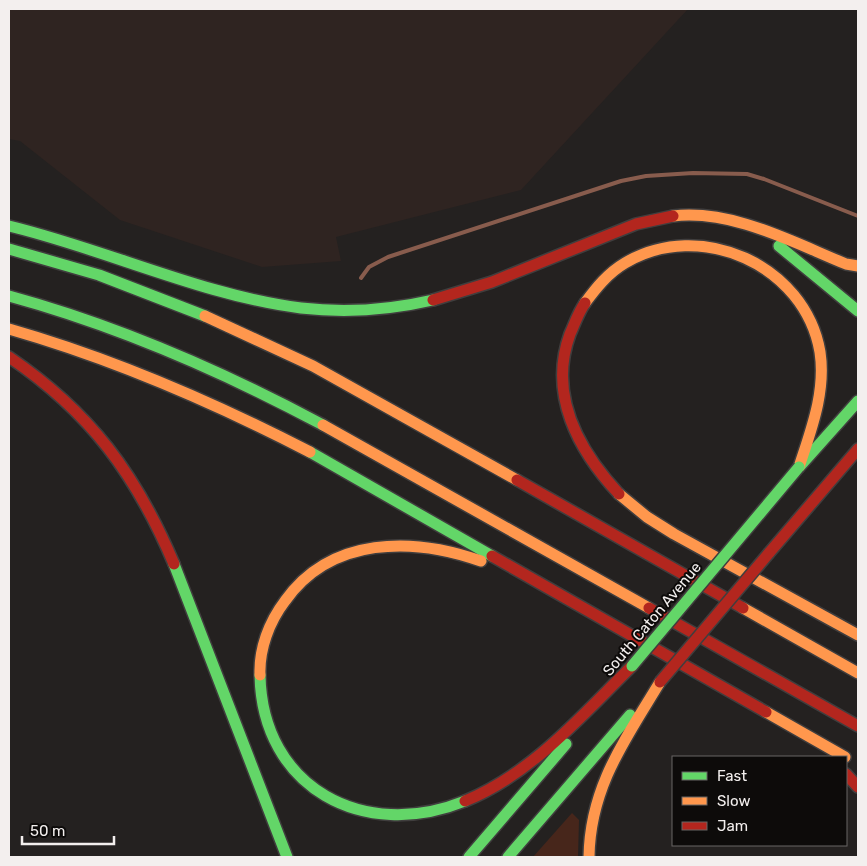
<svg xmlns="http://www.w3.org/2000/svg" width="867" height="866" font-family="Rubik,sans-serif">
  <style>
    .built { fill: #2f2421 }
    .green { fill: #47261b }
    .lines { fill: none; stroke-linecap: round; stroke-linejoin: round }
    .stream { stroke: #885c4d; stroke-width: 4 }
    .fast-casing { stroke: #403e3e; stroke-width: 14 }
    .slow-casing { stroke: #403e3e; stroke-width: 14 }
    .jam-casing { stroke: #403e3e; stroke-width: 14 }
    .fast { stroke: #63d668; stroke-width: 11 }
    .slow { stroke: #ff974d; stroke-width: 11 }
    .jam { stroke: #b3261e; stroke-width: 11 }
    .fast-bridge-casing { stroke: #403e3e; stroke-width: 14; stroke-linecap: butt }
    .jam-bridge-casing { stroke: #403e3e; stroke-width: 14; stroke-linecap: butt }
    .fast-bridge { stroke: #63d668; stroke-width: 11 }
    .jam-bridge { stroke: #b3261e; stroke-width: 11 }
    .labels { text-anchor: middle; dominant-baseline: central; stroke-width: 4; stroke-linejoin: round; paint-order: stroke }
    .street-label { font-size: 15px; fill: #f3efee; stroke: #0d0b0a }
  </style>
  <rect width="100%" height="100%" fill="#242120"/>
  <!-- built -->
  <path class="built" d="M 9,9 L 688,9 L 521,190 L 336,237 L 341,261 L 262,267 L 120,220 L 20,141 L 9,139 Z"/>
  <!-- green -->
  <path class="green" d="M 572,813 L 579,820 L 578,857 L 533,857 Z"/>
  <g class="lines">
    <!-- stream -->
    <path class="stream" d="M 361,278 L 369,267 L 388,257 L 621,181 L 646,176 L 693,173 L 747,174 L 764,179 L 858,216"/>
    <!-- fast casing -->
    <g class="fast-casing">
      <path id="fast" d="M 9,226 C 105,249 204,296 301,308 C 345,313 390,310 433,300
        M 779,246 L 858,311
        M 9,249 L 99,275 L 205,316
        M 9,296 C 119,326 222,371 323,425
        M 310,452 L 492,556
        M 800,466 L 858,401
        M 174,564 L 287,857
        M 260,675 C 262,788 364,842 465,801
        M 469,857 L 566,744
        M 508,857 L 630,715"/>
    </g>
    <!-- slow casing -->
    <g class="slow-casing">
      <path id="slow" d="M 673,216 C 732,209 792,242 846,264 L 858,266
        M 585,303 C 596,288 608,273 625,263 C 700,218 805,265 820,352 C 826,392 811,430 799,467
        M 205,316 L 313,366 L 517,480
        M 9,329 C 114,359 213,402 310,452
        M 323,425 L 649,608
        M 619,494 L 647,517 L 674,534 L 858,635
        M 743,608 L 858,673
        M 260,675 C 259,649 269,622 285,601 C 331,536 413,537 481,561
        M 766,712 L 845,757
        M 589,857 C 590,787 625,740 660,682"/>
    </g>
    <!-- jam casing -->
    <g class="jam-casing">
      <path id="jam" d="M 433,300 L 492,282 L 636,224 L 673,216
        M 585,303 C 578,313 575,323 570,334 C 548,394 578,450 619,494
        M 9,357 C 90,412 136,474 174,564
        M 517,480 L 743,608
        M 769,553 L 858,449
        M 492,556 L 766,712
        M 649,608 L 858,726
        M 846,774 L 858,787
        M 465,801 C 533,773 581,716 632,666"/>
    </g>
    <!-- fast -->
    <use href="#fast" class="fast"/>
    <!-- slow -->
    <use href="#slow" class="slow"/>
    <!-- jam -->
    <use href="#jam" class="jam"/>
    <!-- fast-bridge casing -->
    <g class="fast-bridge-casing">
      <path id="fast-bridge" d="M 632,666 L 799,467"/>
    </g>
    <!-- jam-bridge casing -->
    <g class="jam-bridge-casing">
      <path id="jam-bridge" d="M 660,682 L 769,553"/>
    </g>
    <!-- fast-bridge -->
    <use href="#fast-bridge" class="fast-bridge"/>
    <!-- jam-bridge -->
    <use href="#jam-bridge" class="jam-bridge"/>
  </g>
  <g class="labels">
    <!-- street labels -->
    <g class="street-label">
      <text transform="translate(652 619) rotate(-50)">South Caton Avenue</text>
    </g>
  </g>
  <!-- border -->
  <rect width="867" height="866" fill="none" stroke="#f3efee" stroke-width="20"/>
  <!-- legend -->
  <rect x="672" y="756" width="175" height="90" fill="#0d0b0a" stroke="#696665"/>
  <rect x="682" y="772" width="25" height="8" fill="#63d668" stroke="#696665"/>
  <text x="717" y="781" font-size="15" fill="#f3efee">Fast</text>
  <rect x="682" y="797" width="25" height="8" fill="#ff974d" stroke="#696665"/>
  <text x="717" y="806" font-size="15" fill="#f3efee">Slow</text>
  <rect x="682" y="822" width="25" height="8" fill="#b3261e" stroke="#696665"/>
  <text x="717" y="831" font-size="15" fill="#f3efee">Jam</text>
  <!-- scale -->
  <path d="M22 836v8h92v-8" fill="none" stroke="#f3efee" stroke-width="2.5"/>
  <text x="30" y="836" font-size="15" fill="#f3efee" stroke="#0d0b0a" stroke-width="4" paint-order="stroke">50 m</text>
</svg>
